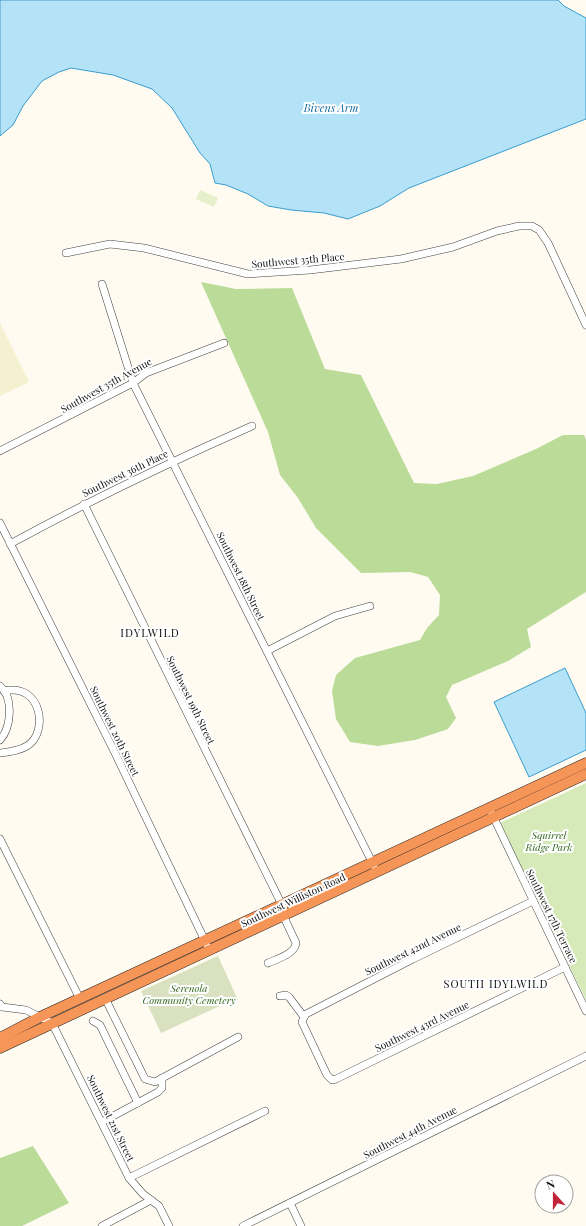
<svg xmlns="http://www.w3.org/2000/svg" width="586" height="1226" font-family="'Playfair Display',serif">
  <style>
    .farmland { fill: #f5f0d0 }
    .green { fill: #d6eab9 }
    .forest { fill: #bbdb98 }
    .cemetery { fill: #d9e1c0 }
    .pitch { fill: #e6f1cb }
    .water { fill: #b4e2f7; stroke: #3a9dcf }
    .lines { fill: none; stroke-linecap: round; stroke-linejoin: round }
    .minor-casing { stroke: #414141; stroke-width: 8 }
    .highway-casing { stroke: #1f1f1f; stroke-width: 11 }
    .minor { stroke: #fff; stroke-width: 7 }
    .highway { stroke: #f59558; stroke-width: 10 }
    .labels { text-anchor: middle; dominant-baseline: central; stroke-width: 4; stroke-linejoin: round; paint-order: stroke }
    .street-label { font-size: 10px; fill: #0e0e0e; stroke: #fff }
    .park-label { font-size: 10px; font-style: italic; fill: #32671e; stroke: #fff }
    .water-label { font-size: 11px; font-style: italic; fill: #166ea2; stroke: #fff }
    .neighbourhood-label { font-size: 11px; letter-spacing: 1px; fill: #0e0e0e; stroke: #fff }
  </style>
  <rect width="100%" height="100%" fill="#fffbf0"/>
  <path class="farmland" d="M 0,323 L 29,382 L 0,396 Z"/>
  <path class="green" d="M 586,783 L 586,1000 L 500,823 Z"/>
  <g class="forest">
    <path d="M 201,282 L 236,289 L 292,288 L 325,369 L 361,375 L 414,483 L 437,484 L 473,476 L 536,449 L 563,435 L 584,435 L 586,440 L 586,592 L 527,629 L 531,647 L 508,661 L 452,685 L 446,697 L 456,718 L 448,729 L 415,740 L 378,746 L 350,742 L 336,719 L 332,691 L 336,675 L 355,658 L 420,640 L 427,628 L 439,615 L 440,595 L 428,577 L 410,572 L 361,573 L 316,528 L 298,498 L 280,475 L 268,432 Z"/>
    <path d="M 33,1146 L 69,1203 L 22,1226 L 0,1226 L 0,1158 Z"/>
  </g>
  <path class="cemetery" d="M 218,956 L 237,998 L 161,1033 L 141,991 Z"/>
  <path class="pitch" d="M 200,190 L 218,198 L 214,207 L 196,199 Z"/>
  <g class="water">
    <path d="M 0,0 L 558,0 L 564,6 L 586,18 L 586,119 L 409,188 L 380,206 L 348,219 L 324,213 L 291,210 L 268,206 L 248,194 L 226,185 L 215,183 L 210,164 L 200,153 L 172,108 L 152,89 L 113,75 L 71,68 L 59,72 L 42,81 L 23,106 L 13,125 L 0,136 Z"/>
    <path d="M 565,668 L 586,713 L 586,750 L 529,777 L 494,702 Z"/>
  </g>
  <g class="lines">
    <g class="minor-casing">
      <g id="minor">
        <path d="M 66,253 L 110,244 L 144,248 L 248,274 L 310,270 L 401,259 L 453,247 L 497,231 L 519,226 L 532,226 L 539,230 L 548,243 L 586,325"/>
        <path d="M 102,284 L 133,383 L 374,866"/>
        <path d="M 0,451 L 133,383 L 146,373 L 224,343"/>
        <path d="M 84,504 L 282,905"/>
        <path d="M 0,523 L 115,753 L 207,945"/>
        <path d="M 10,544 C 89,501 170,462 252,426"/>
        <path d="M 267,651 L 335,616 L 370,606"/>
        <path d="M 0,686 C 14,698 11,728 0,740"/>
        <path d="M 0,753 C 9,752 19,751 27,746 C 49,733 42,682 4,691"/>
        <path d="M 492,814 L 586,1011"/>
        <path d="M 0,839 L 80,999"/>
        <path d="M 268,963 C 277,959 295,954 296,943 L 283,915"/>
        <path d="M 280,996 L 286,995 L 289,997 L 304,1017"/>
        <path d="M 105,998 L 145,1079 L 155,1082 L 238,1037"/>
        <path d="M 0,1004 L 2,1007 L 26,1010 L 52,1023 L 129,1178 L 143,1194 L 159,1206 L 169,1226"/>
        <path d="M 304,1017 L 302,1022 L 327,1075 L 332,1080 L 336,1079 L 565,967"/>
        <path d="M 304,1017 L 306,1014 L 413,959 L 533,901"/>
        <path d="M 93,1021 L 100,1025 L 138,1103"/>
        <path d="M 102,1122 L 158,1092 L 162,1088 L 162,1078"/>
        <path d="M 129,1178 L 265,1111"/>
        <path d="M 290,1203 L 301,1226"/>
        <path d="M 102,1226 L 151,1200"/>
        <path d="M 243,1226 L 586,1056"/>
      </g>
    </g>
    <g class="highway-casing">
      <g id="highway">
        <path d="M 0,1038 L 40,1017 L 586,763"/>
        <path d="M 0,1048 L 586,774"/>
      </g>
    </g>
    <use href="#minor" class="minor"/>
    <use href="#highway" class="highway"/>
  </g>
  <g class="labels">
    <g class="street-label">
      <text transform="translate(298 260) rotate(-5)">Southwest 35th Place</text>
      <text transform="translate(106 385) rotate(-29)">Southwest 35th Avenue</text>
      <text transform="translate(125 473) rotate(-26)">Southwest 36th Place</text>
      <text transform="translate(241 576) rotate(64)">Southwest 18th Street</text>
      <text transform="translate(191 700) rotate(64)">Southwest 19th Street</text>
      <text transform="translate(115 731) rotate(64)">Southwest 20th Street</text>
      <text transform="translate(293 900) rotate(-25)">Southwest Williston Road</text>
      <text transform="translate(552 916) rotate(64)">Southwest 17th Terrace</text>
      <text transform="translate(413 949) rotate(-26)">Southwest 42nd Avenue</text>
      <text transform="translate(422 1026) rotate(-26)">Southwest 43rd Avenue</text>
      <text transform="translate(111 1118) rotate(64)">Southwest 21st Street</text>
      <text transform="translate(410 1132) rotate(-27)">Southwest 44th Avenue</text>
    </g>
    <g class="park-label">
      <text x="549" y="835">Squirrel<tspan x="549" dy="12">Ridge Park</tspan></text>
      <text x="189" y="988">Serenola<tspan x="189" dy="12">Community Cemetery</tspan></text>
    </g>
    <g class="water-label">
      <text x="331" y="107">Bivens Arm</text>
    </g>
    <g class="neighbourhood-label">
      <text x="150" y="632">IDYLWILD</text>
      <text x="496" y="983">SOUTH IDYLWILD</text>
    </g>
  </g>
  <g transform="translate(554 1194) rotate(339)"><circle r="19" fill="#ffffff" stroke="#9f9f9f"/>
  <path d="M0-3L7 15L0 10L-7 15Z" fill="#c02537"/>
  <text y="-6" font-size="11" font-weight="bold" text-anchor="middle" fill="#0e0e0e">N</text>
  </g>
</svg>
